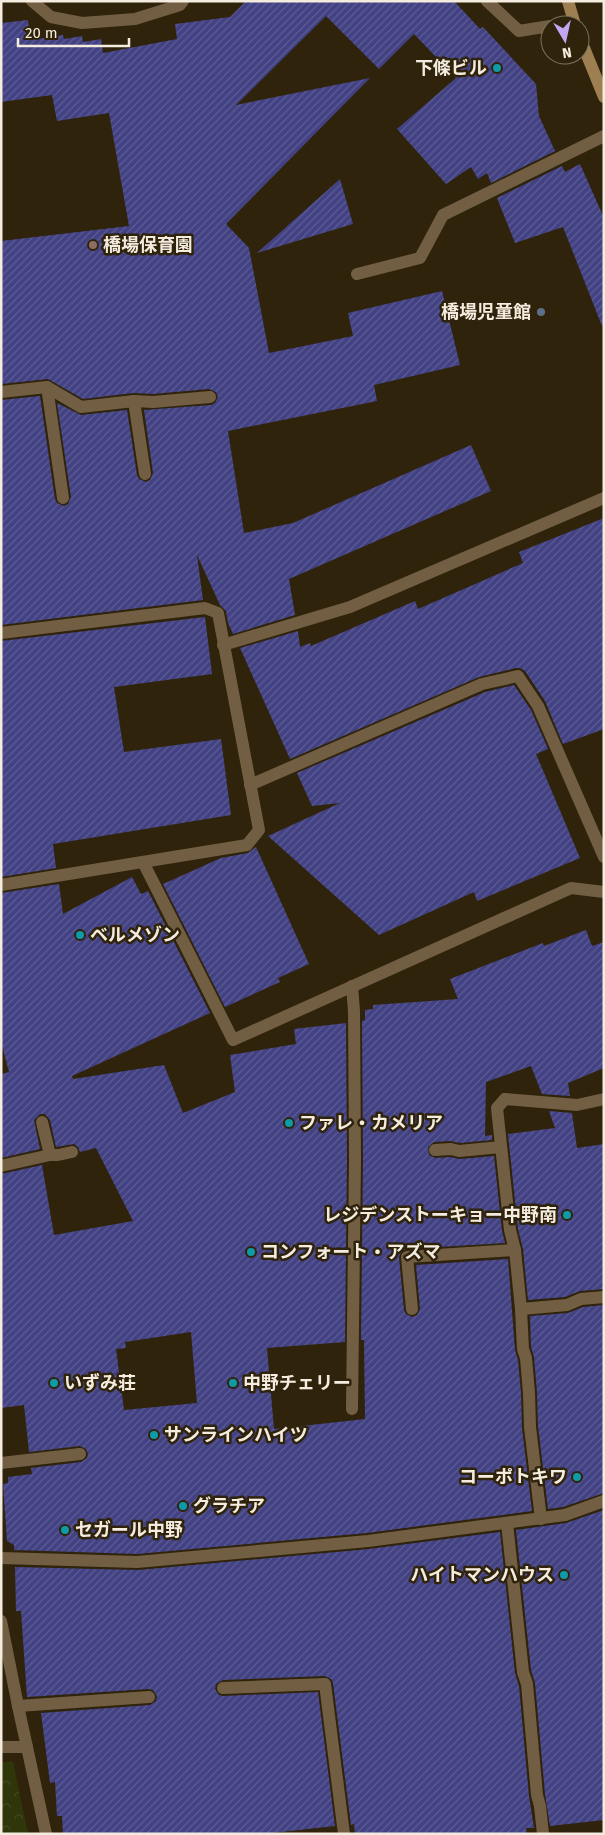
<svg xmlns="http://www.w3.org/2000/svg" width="605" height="1835" font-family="'Fira Sans','Noto Sans JP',sans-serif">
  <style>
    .park { fill: url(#park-crowns) }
    .building { fill: url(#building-hatch); fill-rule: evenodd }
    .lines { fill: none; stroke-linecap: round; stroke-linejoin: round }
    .lane { stroke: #725f43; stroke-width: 12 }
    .street { stroke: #725f43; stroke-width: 12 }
    .secondary { stroke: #9d7f51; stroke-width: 12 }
    .culture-dot { fill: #0f9aa8; stroke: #2f230b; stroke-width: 2 }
    .education-dot { fill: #8d6e63; stroke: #2f230b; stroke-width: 2 }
    .service-dot { fill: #5c6f8a; stroke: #2f230b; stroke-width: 2 }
    .labels { text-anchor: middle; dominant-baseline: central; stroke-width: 5; stroke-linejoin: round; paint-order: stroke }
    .poi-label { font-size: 18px; font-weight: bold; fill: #f4ecde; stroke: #2f230b; text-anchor: start }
  </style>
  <defs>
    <pattern id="park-crowns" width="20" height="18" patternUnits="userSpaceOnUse" patternTransform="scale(1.25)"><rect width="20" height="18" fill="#2f3609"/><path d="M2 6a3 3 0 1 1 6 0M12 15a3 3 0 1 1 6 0" fill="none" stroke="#444a21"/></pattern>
    <pattern id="building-hatch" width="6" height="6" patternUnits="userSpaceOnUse" patternTransform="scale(1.25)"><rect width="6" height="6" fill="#424183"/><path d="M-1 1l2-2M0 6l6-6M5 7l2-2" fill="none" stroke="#5e5d94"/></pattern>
  </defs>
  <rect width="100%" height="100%" fill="#2f230b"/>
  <path class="park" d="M 1,1762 L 13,1762 L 28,1834 L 1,1834 Z"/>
  <g class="building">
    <path d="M 246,1 L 454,1 L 480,29 L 483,27 L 536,84 L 539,116 L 555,151 L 491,183 L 487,173 L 478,179 L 471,167 L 446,184 L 397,129 L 456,78 L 414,34 L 379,69 L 326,16 L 236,105 L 370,78 L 226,224 L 249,248 L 269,353 L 353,336 L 348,313 L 442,291 L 460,365 L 374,385 L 377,401 L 228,431 L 244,533 L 293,523 L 471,445 L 491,491 L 289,579 L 295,615 L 233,634 L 228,623 L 226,611 L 220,605 L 197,555 L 203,600 L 1,625 L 1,400 L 40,396 L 55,499 L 57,503 L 64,506 L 68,504 L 71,497 L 57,403 L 81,415 L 127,410 L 137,475 L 139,479 L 146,482 L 150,480 L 153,473 L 144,410 L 211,405 L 215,403 L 218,397 L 216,392 L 209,389 L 153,394 L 133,393 L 83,399 L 48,379 L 1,384 L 1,241 L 129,226 L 109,113 L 57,121 L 52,95 L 1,102 L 1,23 L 28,20 L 30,40 L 63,35 L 64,39 L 82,36 L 83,42 L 101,39 L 103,53 L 177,39 L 175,24 L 230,17 Z"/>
    <path d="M 580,164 L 604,218 L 604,325 L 602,326 L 563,227 L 515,243 L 497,198 L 562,166 L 565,172 Z"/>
    <path d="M 340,179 L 353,224 L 257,253 Z"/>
    <path d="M 604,518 L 604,729 L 563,744 L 545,701 L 525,671 L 520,668 L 516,668 L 479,677 L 290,759 L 240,648 L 298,631 L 300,647 L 310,643 L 311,646 L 415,601 L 418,609 L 523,563 L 519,552 Z"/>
    <path d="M 205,617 L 212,674 L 114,687 L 124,752 L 221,739 L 231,815 L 53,844 L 56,868 L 1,877 L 1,641 Z"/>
    <path d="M 514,685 L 531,710 L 548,749 L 536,754 L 580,858 L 477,901 L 474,892 L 379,935 L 268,836 L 340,803 L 312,806 L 297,773 L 485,692 Z"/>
    <path d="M 256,847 L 309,964 L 278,978 L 280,982 L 225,1007 L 163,884 L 221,858 L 248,853 Z"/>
    <path d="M 132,877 L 141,894 L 148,891 L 210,1013 L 72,1076 L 73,1079 L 164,1065 L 183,1113 L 235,1092 L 230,1055 L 296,1044 L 294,1029 L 346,1023 L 347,1159 L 345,1342 L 267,1348 L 274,1429 L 365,1419 L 364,1340 L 361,1340 L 363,1159 L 362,1021 L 365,1020 L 365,1010 L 373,1009 L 373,1005 L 458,999 L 450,979 L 543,943 L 544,946 L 586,930 L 592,946 L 604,942 L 604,1068 L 568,1083 L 570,1096 L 542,1094 L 531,1066 L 486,1082 L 485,1136 L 492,1135 L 492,1140 L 460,1143 L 450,1141 L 434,1142 L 428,1147 L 429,1155 L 435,1158 L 450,1157 L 460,1159 L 494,1156 L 502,1231 L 505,1243 L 406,1249 L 402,1251 L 399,1257 L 404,1310 L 406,1314 L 412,1317 L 417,1315 L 420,1309 L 416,1265 L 508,1259 L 515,1350 L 518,1360 L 521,1393 L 522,1428 L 532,1511 L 367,1533 L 137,1554 L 14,1550 L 14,1545 L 7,1541 L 3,1484 L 8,1483 L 8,1477 L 32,1474 L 31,1468 L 81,1462 L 87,1458 L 88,1454 L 86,1449 L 80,1446 L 29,1452 L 24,1405 L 1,1408 L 1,1174 L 42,1165 L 54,1235 L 133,1221 L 96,1148 L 80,1152 L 78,1147 L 74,1144 L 56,1147 L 50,1120 L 45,1114 L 40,1114 L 34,1120 L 40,1149 L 1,1158 L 1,1074 L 9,1072 L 1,1042 L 1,893 L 59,884 L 63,914 ZM 191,1332 L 197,1403 L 124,1410 L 116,1349 L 126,1348 L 125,1342 Z"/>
    <path d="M 549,1111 L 572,1113 L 577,1148 L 604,1144 L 604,1289 L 580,1291 L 565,1297 L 528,1300 L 523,1249 L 518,1229 L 508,1134 L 555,1128 Z"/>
    <path d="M 604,1305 L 604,1493 L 563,1507 L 548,1509 L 538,1426 L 537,1392 L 534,1357 L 531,1347 L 530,1316 L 568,1313 L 583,1307 Z"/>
    <path d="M 604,1510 L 604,1820 L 550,1826 L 545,1794 L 535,1683 L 531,1670 L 516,1530 L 566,1523 Z"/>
    <path d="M 500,1532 L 515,1673 L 519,1686 L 529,1796 L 534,1828 L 526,1828 L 527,1834 L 355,1834 L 354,1824 L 351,1825 L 333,1683 L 331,1679 L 325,1676 L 223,1680 L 216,1684 L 215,1689 L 219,1695 L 223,1696 L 318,1692 L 335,1826 L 263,1834 L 63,1834 L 62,1816 L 57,1816 L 55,1782 L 50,1783 L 41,1713 L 150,1705 L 156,1701 L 157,1696 L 153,1690 L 148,1689 L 27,1697 L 21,1611 L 16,1611 L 15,1567 L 138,1570 L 369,1549 Z"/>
  </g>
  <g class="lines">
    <g class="lane">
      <path d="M 32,1 L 51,17 L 82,23 L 135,19 L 180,5 L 183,1"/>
      <path d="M 357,274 L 420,258 L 443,215 L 604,136"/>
      <path d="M 47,387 L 81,407 L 134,401 L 153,402 L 210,397"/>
      <path d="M 1,392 L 47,387 L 63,498"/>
      <path d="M 134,401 L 145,474"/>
      <path d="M 1,633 L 205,608 L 218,613 L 259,830 L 247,845 L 1,885"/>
      <path d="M 223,645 L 350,607 L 604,498"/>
      <path d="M 250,785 L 482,684 L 518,676 L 538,706 L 604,857"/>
      <path d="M 505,1099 L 497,1108 L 510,1230 L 515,1250 L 521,1309 L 523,1349 L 526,1358 L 529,1393 L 530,1427 L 541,1519"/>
      <path d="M 42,1122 L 50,1155"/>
      <path d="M 435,1150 L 451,1149 L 459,1151 L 501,1147"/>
      <path d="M 1,1166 L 50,1155 L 58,1155 L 72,1152"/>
      <path d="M 412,1309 L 407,1257 L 515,1250"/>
      <path d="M 521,1309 L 567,1305 L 581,1299 L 604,1297"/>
      <path d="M 352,1409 L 355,1159 L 354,1011 L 352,986"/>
      <path d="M 1,1463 L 80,1454"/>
      <path d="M 507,1523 L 523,1672 L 527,1684 L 537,1795 L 540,1806 L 543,1834"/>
      <path d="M 223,1688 L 325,1684 L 344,1834"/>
      <path d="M 18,1706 L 149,1697"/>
    </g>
    <g class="street">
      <path d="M 487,1 L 519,31 L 550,26"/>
      <path d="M 559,25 L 574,23"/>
      <path d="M 143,862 L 233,1040 L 571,888 L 604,892"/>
      <path d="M 505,1099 L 577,1105 L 604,1099"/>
      <path d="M 1,1558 L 137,1562 L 368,1541 L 565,1515 L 604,1501"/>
      <path d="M 1,1621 L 18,1706 L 46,1834"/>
      <path d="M 1,1747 L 27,1747"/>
    </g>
    <g class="secondary">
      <path d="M 568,1 L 575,25"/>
      <path d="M 580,38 L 604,97"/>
    </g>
  </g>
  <g class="culture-dot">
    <circle cx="497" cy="68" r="5"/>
    <circle cx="80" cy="935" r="5"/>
    <circle cx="289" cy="1123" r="5"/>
    <circle cx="567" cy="1215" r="5"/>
    <circle cx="251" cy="1252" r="5"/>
    <circle cx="54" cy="1383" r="5"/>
    <circle cx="233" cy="1383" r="5"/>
    <circle cx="154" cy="1435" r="5"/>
    <circle cx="577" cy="1477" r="5"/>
    <circle cx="183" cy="1506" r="5"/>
    <circle cx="65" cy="1530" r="5"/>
    <circle cx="564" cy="1575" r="5"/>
  </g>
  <circle class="education-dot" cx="93" cy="245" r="5"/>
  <circle class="service-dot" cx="541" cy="312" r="5"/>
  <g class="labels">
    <g class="poi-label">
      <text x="487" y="68" text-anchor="end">下條ビル</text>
      <text x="103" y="245">橋場保育園</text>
      <text x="531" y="312" text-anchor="end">橋場児童館</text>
      <text x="90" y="935">ベルメゾン</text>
      <text x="299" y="1123">ファレ・カメリア</text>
      <text x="557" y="1215" text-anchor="end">レジデンストーキョー中野南</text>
      <text x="261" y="1252">コンフォート・アズマ</text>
      <text x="64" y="1383">いずみ荘</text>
      <text x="243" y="1383">中野チェリー</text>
      <text x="164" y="1435">サンラインハイツ</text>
      <text x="567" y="1477" text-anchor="end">コーポトキワ</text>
      <text x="193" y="1506">グラチア</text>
      <text x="75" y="1530">セガール中野</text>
      <text x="554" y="1575" text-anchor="end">ハイトマンハウス</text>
    </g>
  </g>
  <rect width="605" height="1835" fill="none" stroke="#f4ecde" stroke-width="5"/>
  <g transform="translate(565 40) rotate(171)"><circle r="24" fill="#2f230b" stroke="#7e735f"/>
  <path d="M0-4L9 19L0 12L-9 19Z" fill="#c4a7f1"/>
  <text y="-8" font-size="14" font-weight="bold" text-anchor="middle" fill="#f4ecde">N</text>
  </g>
  <path d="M18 38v8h111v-8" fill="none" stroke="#f4ecde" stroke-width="2.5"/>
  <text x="25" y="38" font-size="15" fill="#f4ecde" stroke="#2f230b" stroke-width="4" paint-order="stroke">20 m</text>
</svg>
